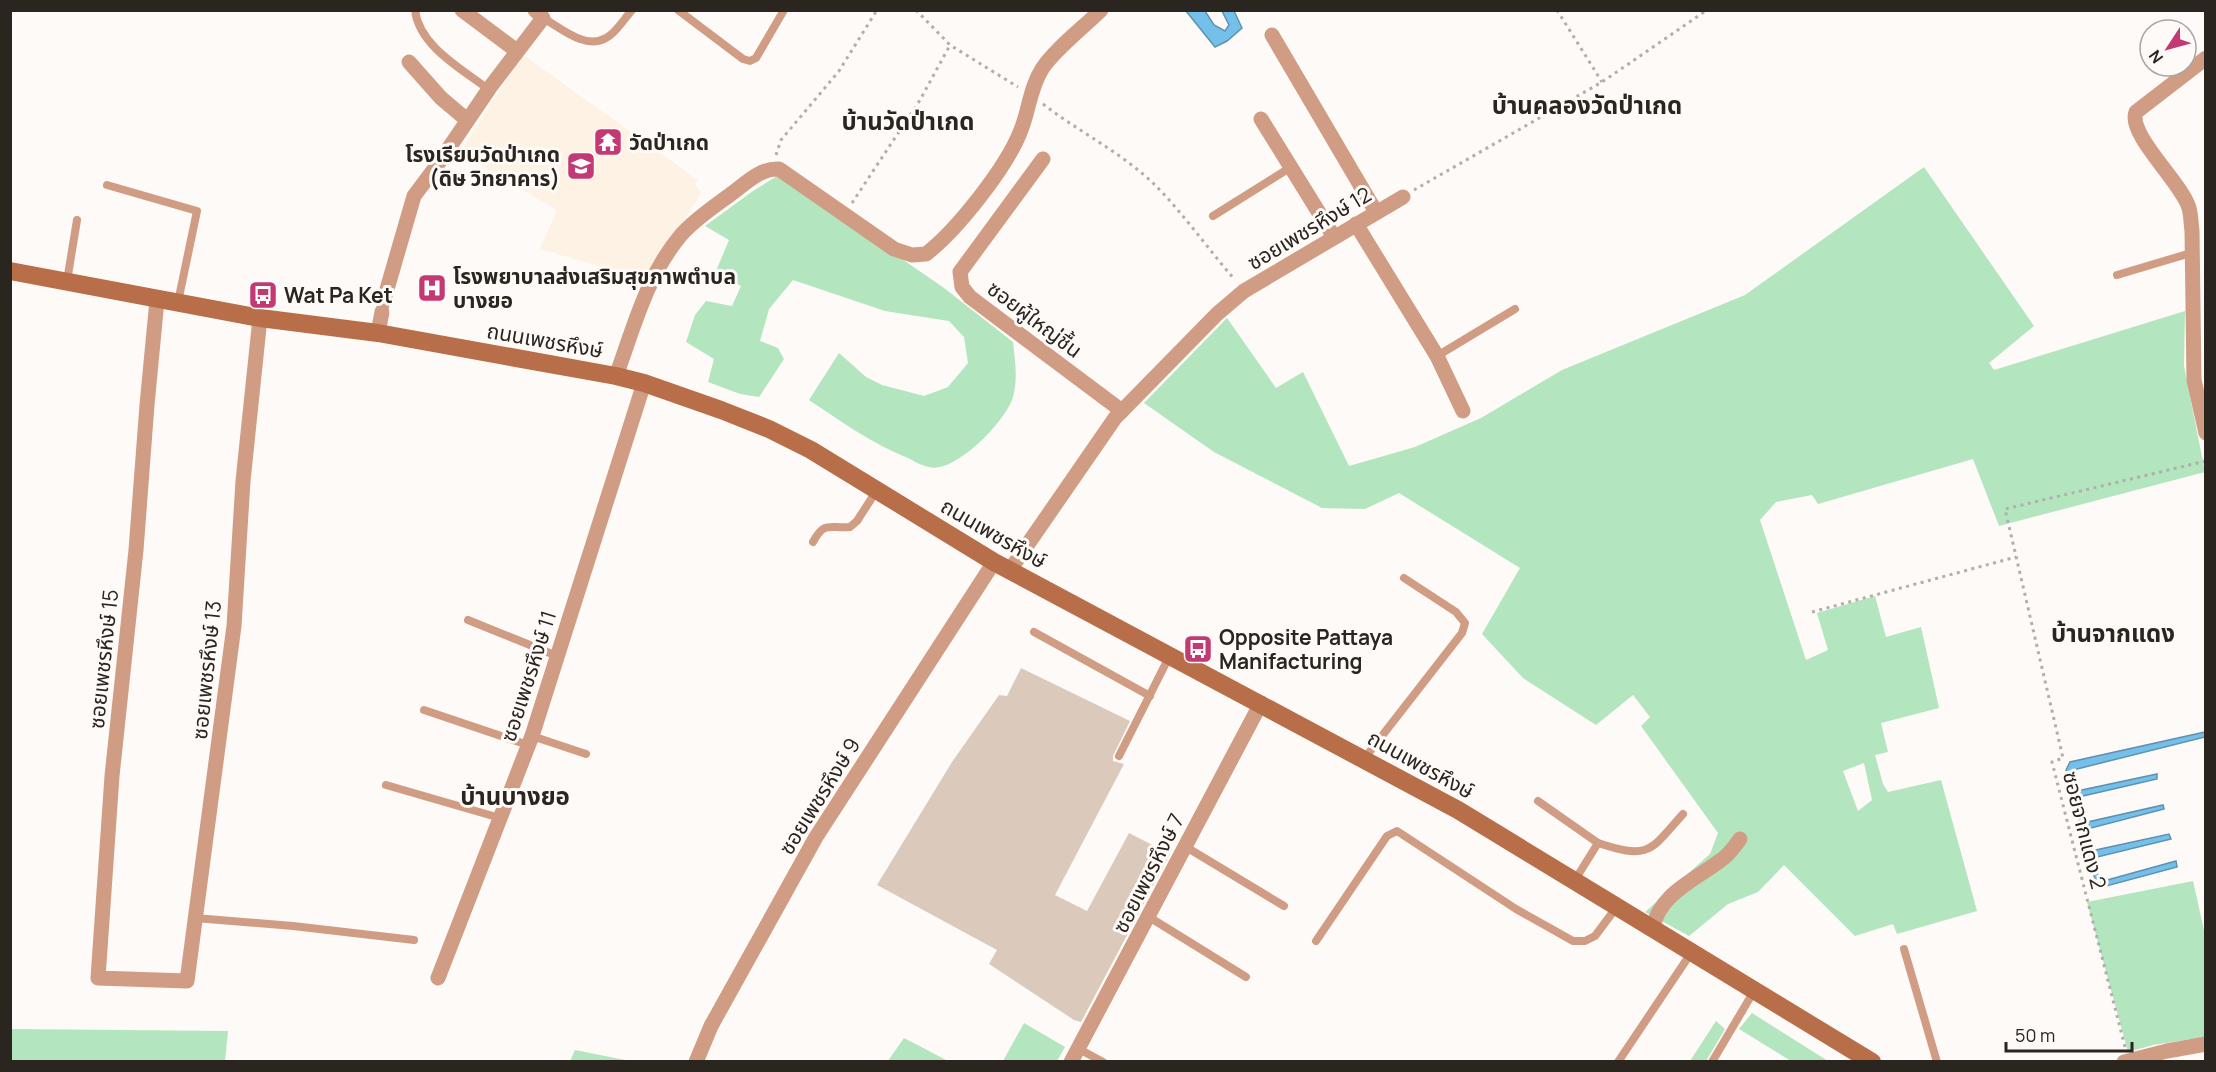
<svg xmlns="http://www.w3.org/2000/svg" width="2216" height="1072" font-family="Manrope,'Noto Sans Thai',sans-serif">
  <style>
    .built { fill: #fef2e4 }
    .green { fill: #b3e5bf; fill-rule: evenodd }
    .water { fill: #75c0eb; stroke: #5f92ae; stroke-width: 1.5 }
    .building { fill: #dbcabc }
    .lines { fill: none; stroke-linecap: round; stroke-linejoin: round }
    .path { stroke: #b2aeaa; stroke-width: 3; stroke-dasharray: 3 4.5; stroke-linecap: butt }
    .lane { stroke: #d09d84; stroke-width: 8 }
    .street { stroke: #d09d84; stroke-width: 15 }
    .secondary { stroke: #b76e49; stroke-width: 18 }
    .labels { text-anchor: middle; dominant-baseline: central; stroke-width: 6; stroke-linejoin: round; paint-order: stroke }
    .poi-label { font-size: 21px; font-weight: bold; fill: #2b251f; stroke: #fdfaf7; text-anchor: start }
    .street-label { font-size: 21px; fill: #2b251f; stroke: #fdfaf7 }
    .quarter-label { font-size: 24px; font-weight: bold; fill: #2b251f; stroke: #fdfaf7 }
  </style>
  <rect width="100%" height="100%" fill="#fdfaf7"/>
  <path class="built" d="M 522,54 L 698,180 L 695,184 L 701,193 L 647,280 L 540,249 L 557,210 L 460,153 Z"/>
  <g class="green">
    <path d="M 1924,167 L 2034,326 L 1989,363 L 1994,370 L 2185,311 L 2184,366 L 2205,472 L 1999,526 L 1973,459 L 1818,504 L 1812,495 L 1776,502 L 1760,520 L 1806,660 L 1828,650 L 1817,613 L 1875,596 L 1886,637 L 1921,627 L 1939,708 L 1881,723 L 1888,752 L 1875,755 L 1883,784 L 1888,792 L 1941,780 L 1977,911 L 1897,934 L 1893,924 L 1855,936 L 1784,865 L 1758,892 L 1728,904 L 1689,936 L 1645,912 L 1710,854 L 1718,833 L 1641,726 L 1650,717 L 1633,695 L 1596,725 L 1523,678 L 1482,634 L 1520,568 L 1399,493 L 1365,509 L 1322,508 L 1214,452 L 1144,403 L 1227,318 L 1276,388 L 1303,372 L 1349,466 L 1415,447 L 1481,418 L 1562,370 L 1745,295 ZM 1864,763 L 1872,800 L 1858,811 L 1843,771 Z"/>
    <path d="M 777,176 L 788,180 L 944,288 L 1013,342 C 1015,361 1018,378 1013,397 C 1006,421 955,474 929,467 C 922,466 914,461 908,458 C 872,444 841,421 809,400 L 839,353 L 866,377 L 882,385 L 924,396 L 948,387 L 968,363 L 964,337 L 949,321 L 885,311 L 793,280 L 769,309 L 760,341 L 778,348 L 784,359 L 759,397 L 740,394 L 708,382 L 714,359 L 686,342 L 695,315 L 706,301 L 732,306 L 741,286 L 716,271 L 729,240 L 705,226 L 753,191 Z"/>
    <path d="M 2193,881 L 2205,935 L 2205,1037 L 2153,1045 L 2128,1052 L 2087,902 Z"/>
    <path d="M 1752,1013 L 1828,1061 L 1791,1061 L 1739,1029 Z"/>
    <path d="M 1716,1021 L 1725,1029 L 1706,1061 L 1690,1061 Z"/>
    <path d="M 1024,1023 L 1065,1047 L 1057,1061 L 1003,1061 Z"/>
    <path d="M 11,1029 L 228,1031 L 225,1061 L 11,1062 Z"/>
    <path d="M 904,1038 L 948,1061 L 888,1061 Z"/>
    <path d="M 575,1050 L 630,1061 L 570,1061 Z"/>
  </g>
  <g class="water">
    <path d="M 1186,11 L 1205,11 L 1214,25 L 1225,31 L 1229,25 L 1222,11 L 1234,11 L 1242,28 L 1227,41 L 1215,47 Z"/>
    <path d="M 2205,732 L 2205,737 L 2073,770 L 2077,791 L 2157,774 L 2157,779 L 2083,796 L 2079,801 L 2083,823 L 2163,805 L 2164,809 L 2087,829 L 2091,851 L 2169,834 L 2171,839 L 2093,858 L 2100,882 L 2176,861 L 2177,867 L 2099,888 L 2096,883 L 2066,770 L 2070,762 Z"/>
  </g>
  <path class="building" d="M 1021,668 L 1130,721 L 1113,756 L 1113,761 L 1124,764 L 1055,895 L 1087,911 L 1129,833 L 1170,854 L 1081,1022 L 1074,1020 L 989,964 L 997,950 L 877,885 L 952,762 L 999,695 L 1007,696 Z"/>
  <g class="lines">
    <g class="path">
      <path d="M 916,10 L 950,45 L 1018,87"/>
      <path d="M 1557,10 L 1602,82"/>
      <path d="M 1043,104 C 1079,132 1121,152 1155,185 C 1182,212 1209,250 1235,280"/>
      <path d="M 776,155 L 781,140 L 839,71 L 877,10"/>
      <path d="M 1414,190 L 1602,82 L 1707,10"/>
      <path d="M 852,203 L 920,100 L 950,45"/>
      <path d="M 1812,612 L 2016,557"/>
      <path d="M 2125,1047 L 2052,762 L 2063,758 L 2005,509 L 2206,461"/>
    </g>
    <g class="lane">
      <path d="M 415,10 C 419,46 462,69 488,89"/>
      <path d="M 678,10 L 743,59 L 750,61 L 756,58 L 784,10"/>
      <path d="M 543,18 C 561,28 585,50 606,38 C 616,33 624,19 632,10"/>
      <path d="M 107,185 L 197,211 L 178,302"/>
      <path d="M 1213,216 L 1291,167"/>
      <path d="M 2117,275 L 2191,253"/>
      <path d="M 67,281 L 77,220"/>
      <path d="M 1437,356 L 1515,309"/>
      <path d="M 813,542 C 825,520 830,529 850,527 L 857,521 L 877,490"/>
      <path d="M 468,620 L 557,656"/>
      <path d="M 1034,632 L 1150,696"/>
      <path d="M 424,710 L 528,745"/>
      <path d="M 532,736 L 586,754"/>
      <path d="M 1119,756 L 1169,657"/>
      <path d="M 1364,759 L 1462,633 L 1465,623 L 1456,612 L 1404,578"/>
      <path d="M 386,785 L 500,818"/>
      <path d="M 1538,801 L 1598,843 L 1575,880"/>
      <path d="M 1598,843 C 1650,860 1650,851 1683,814"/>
      <path d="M 1186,847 L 1284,906"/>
      <path d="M 1149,917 L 1246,977"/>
      <path d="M 195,918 L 293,926 L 414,940"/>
      <path d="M 1316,941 L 1387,836 L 1397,831 L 1516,909 L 1573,941 L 1585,941 L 1595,936 L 1616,908"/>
      <path d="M 1904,949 L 1937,1062"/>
      <path d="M 1079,1049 L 1103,1062"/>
      <path d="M 1618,1062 L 1691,953"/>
      <path d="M 1712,1062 L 1754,991"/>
    </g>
    <g class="street">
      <path d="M 462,10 L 517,51"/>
      <path d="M 1272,35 L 1376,212"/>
      <path d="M 2206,58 L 2136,112 C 2127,134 2182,183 2189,208 C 2191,215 2191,224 2192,231 L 2194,380 L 2206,433"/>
      <path d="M 409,62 L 441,98 L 467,120"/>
      <path d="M 1261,119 L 1334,237"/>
      <path d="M 1043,159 L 960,272 L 962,287 L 970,297 L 1122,411"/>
      <path d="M 1356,224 L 1437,356 L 1463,411"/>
      <path d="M 157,300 L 147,405 L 136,550 L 112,776 L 98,978 L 187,981 L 234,626 L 243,481 L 260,318"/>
      <path d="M 383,303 L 414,196 L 438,164 L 491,86 L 543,18 L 535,10"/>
      <path d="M 378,333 L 382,312"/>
      <path d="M 616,376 C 634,327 647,275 681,235 C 695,219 715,206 731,194 C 746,183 760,168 779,169 L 894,249 L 912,255 L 926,254 C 957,230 1007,167 1021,130 C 1029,110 1030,88 1042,69 C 1054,50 1084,27 1101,10"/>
      <path d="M 1010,570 L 1115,418 L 1217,314 L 1244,291 L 1403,197"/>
      <path d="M 1653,928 C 1659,894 1695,880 1721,860 C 1729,855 1734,847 1740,839"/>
      <path d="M 438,978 L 532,736 L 644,383"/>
      <path d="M 696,1062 L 711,1026 L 816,837 L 994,562"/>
      <path d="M 1071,1062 L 1261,703"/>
      <path d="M 2124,1062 L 2167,1051 L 2206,1044"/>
    </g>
    <path class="secondary" d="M 10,271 L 260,318 L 378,333 L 616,376 L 644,383 L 721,410 L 769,429 L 811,450 L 994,562 L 1458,810 L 1872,1062"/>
  </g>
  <defs>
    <g id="temple-square" transform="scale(1.5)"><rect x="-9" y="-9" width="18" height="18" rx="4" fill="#c33974" stroke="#fdfaf7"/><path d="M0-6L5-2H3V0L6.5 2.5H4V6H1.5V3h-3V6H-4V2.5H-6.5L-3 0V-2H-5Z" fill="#fff"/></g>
    <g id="school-square" transform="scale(1.5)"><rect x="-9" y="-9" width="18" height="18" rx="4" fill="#c33974" stroke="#fdfaf7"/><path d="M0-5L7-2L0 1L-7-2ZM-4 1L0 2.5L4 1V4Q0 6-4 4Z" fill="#fff"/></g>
    <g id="hospital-square" transform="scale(1.5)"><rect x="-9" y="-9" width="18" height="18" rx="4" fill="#c33974" stroke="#fdfaf7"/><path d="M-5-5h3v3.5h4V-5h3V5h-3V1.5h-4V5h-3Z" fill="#fff"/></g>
    <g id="bus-square" transform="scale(1.5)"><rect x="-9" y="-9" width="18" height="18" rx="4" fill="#c33974" stroke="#fdfaf7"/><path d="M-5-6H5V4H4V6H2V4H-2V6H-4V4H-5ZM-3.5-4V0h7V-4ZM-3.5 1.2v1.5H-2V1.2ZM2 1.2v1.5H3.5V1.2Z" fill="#fff"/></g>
  </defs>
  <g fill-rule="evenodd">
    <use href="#temple-square" x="608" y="142"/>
    <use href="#school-square" x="581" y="166"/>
    <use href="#hospital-square" x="432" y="288"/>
    <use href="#bus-square" x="263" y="295"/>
    <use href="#bus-square" x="1198" y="649"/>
  </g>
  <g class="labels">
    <g class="poi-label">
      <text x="629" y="142">วัดป่าเกด</text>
      <text x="560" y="154" text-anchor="end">โรงเรียนวัดป่าเกด<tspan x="560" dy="24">(ดิษ วิทยาคาร)</tspan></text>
      <text x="453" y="276">โรงพยาบาลส่งเสริมสุขภาพตำบล<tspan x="453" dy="24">บางยอ</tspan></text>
      <text x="284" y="295">Wat Pa Ket</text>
      <text x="1219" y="637">Opposite Pattaya<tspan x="1219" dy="24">Manifacturing</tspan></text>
    </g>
    <g class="street-label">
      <text transform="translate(1309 228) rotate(-31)">ซอยเพชรหึงษ์ 12</text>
      <text transform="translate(1035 319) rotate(37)">ซอยผู้ใหญ่ชื้น</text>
      <text transform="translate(545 340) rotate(10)">ถนนเพชรหึงษ์</text>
      <text transform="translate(994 533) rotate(30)">ถนนเพชรหึงษ์</text>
      <text transform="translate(103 659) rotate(-84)">ซอยเพชรหึงษ์ 15</text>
      <text transform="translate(206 670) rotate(-84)">ซอยเพชรหึงษ์ 13</text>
      <text transform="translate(528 676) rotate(-72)">ซอยเพชรหึงษ์ 11</text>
      <text transform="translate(1421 764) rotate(29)">ถนนเพชรหึงษ์</text>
      <text transform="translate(819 796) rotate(-58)">ซอยเพชรหึงษ์ 9</text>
      <text transform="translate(2085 830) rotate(76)">ซอยจากแดง 2</text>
      <text transform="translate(1148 873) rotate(-63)">ซอยเพชรหึงษ์ 7</text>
    </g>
    <g class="quarter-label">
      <text x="1587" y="104">บ้านคลองวัดป่าเกด</text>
      <text x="908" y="120">บ้านวัดป่าเกด</text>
      <text x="2113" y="632">บ้านจากแดง</text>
      <text x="515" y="795">บ้านบางยอ</text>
    </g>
  </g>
  <rect width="2216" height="1072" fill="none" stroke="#2b251f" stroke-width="24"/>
  <g transform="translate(2168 48) rotate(234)"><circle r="28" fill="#fdfaf7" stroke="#a9a5a1" stroke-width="1.5"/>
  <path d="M0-4.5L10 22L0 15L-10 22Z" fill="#c33974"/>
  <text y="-9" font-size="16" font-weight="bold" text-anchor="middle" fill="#2b251f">N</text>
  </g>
  <path d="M2006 1042v9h126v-9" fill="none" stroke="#2b251f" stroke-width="3"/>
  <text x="2015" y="1042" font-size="18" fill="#2b251f" stroke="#fdfaf7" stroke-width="4.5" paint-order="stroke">50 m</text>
</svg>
